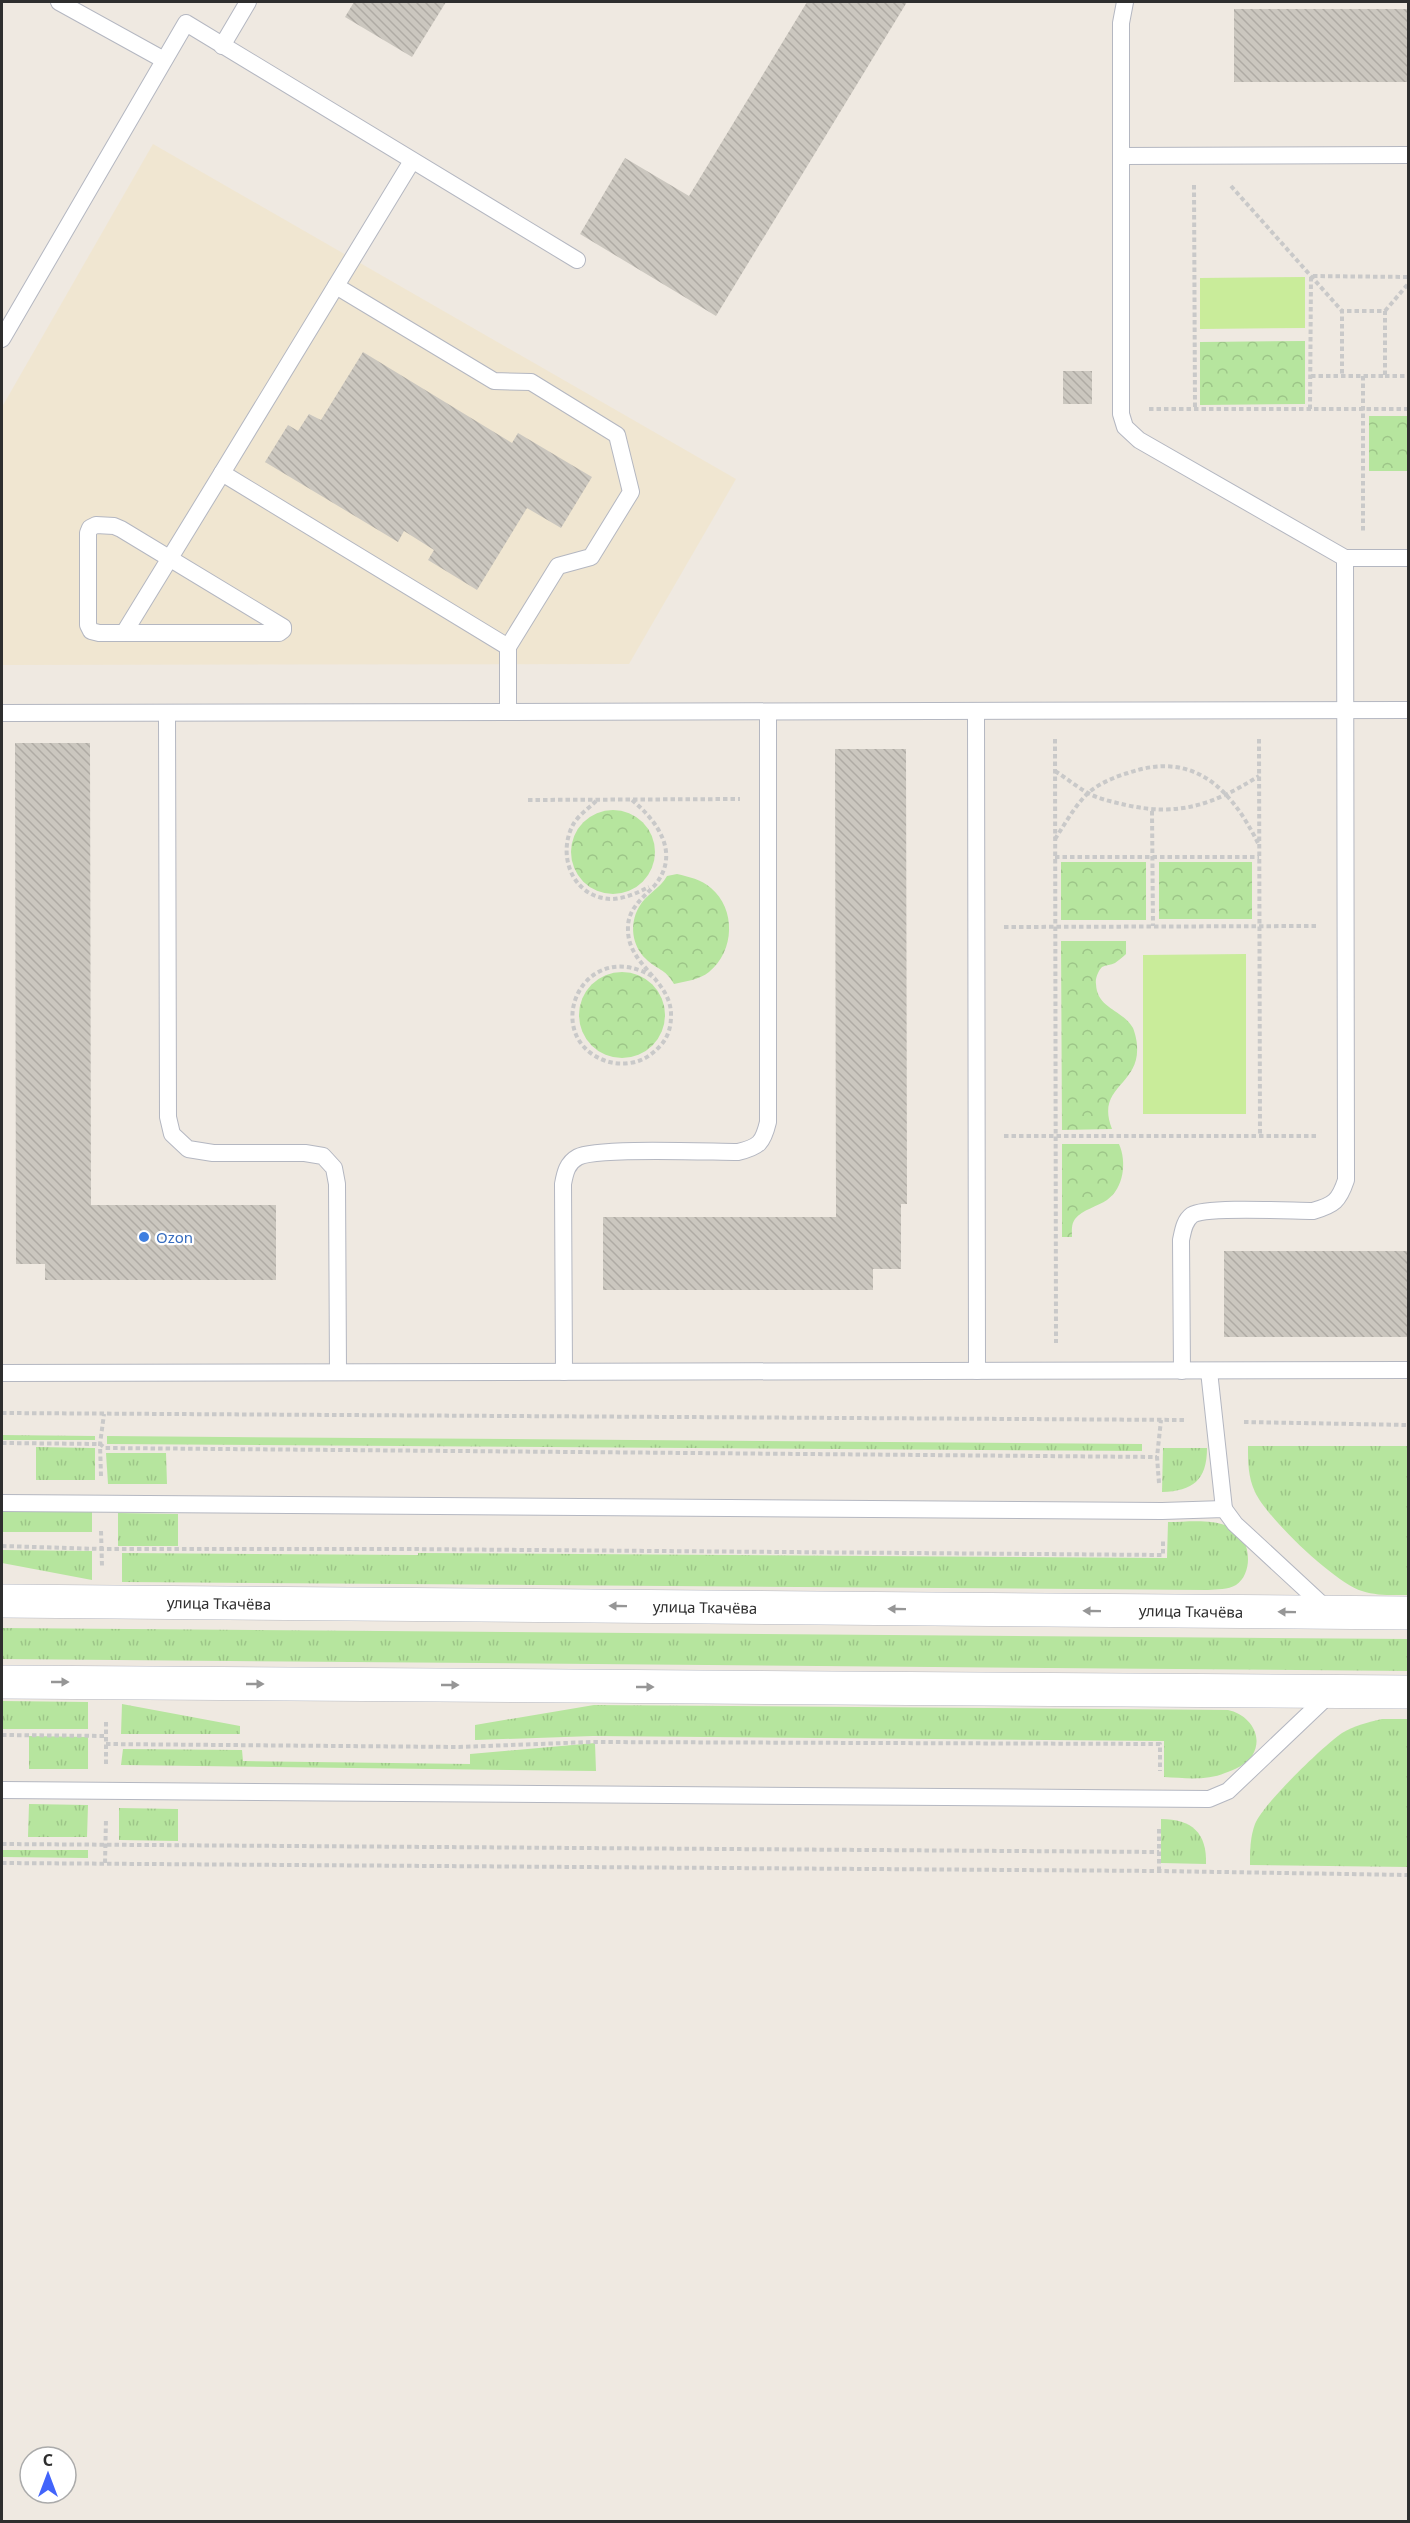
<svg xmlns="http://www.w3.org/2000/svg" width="1410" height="2523" font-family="'Noto Sans',sans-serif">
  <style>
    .education { fill: #f0e6d1 }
    .grass { fill: url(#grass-tufts) }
    .forest { fill: url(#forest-crowns) }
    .pitch { fill: #c9ec9a }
    .building { fill: url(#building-back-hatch) }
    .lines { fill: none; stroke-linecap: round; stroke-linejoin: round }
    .service-casing { stroke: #b4b7c1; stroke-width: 18 }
    .minor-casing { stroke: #b4b7c1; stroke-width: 34 }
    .path { stroke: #c9c9c9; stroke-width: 4; stroke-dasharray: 4.5 3; stroke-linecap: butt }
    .service { stroke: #fff; stroke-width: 16 }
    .minor { stroke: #fff; stroke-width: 33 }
    .oneway { fill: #969696 }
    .shop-dot { fill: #3f7fe0; stroke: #fff; stroke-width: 2 }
    .labels { text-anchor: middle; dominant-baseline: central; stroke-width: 4.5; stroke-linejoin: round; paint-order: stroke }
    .shop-label { font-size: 15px; fill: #366cbe; stroke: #fff; text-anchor: start }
    .street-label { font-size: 15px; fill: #2e2e2e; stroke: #fff }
  </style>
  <defs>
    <pattern id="grass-tufts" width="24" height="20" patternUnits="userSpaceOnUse" patternTransform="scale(1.5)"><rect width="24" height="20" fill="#b6e59e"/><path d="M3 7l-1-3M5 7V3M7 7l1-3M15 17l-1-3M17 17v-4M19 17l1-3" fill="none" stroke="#9dc588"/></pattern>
    <pattern id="forest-crowns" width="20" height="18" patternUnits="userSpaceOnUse" patternTransform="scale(1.5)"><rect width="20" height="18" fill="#b6e59e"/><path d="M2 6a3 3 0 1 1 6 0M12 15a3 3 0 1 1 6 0" fill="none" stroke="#9dc588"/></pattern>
    <pattern id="building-back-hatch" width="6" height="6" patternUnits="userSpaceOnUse" patternTransform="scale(1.5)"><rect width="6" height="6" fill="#cbc7bf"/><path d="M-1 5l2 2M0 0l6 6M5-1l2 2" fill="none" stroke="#afaba4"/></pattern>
  </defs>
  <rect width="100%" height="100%" fill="#efe9e1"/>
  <path class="education" d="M 153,144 L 736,479 L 629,664 L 2,665 L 2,407 Z"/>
  <g class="grass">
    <path d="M 2,1435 L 95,1436 L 95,1440 L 2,1440 Z"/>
    <path d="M 107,1436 L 1142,1444 L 1142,1451 L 107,1444 Z"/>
    <path d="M 1248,1446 L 1408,1446 L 1408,1595 C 1393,1595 1377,1596 1362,1591 C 1335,1583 1267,1518 1255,1492 C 1248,1477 1248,1462 1248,1446 Z"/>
    <path d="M 36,1447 L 95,1448 L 95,1480 L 36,1480 Z"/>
    <path d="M 1163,1448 L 1207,1448 C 1207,1480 1193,1491 1162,1492 Z"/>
    <path d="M 106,1453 L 166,1453 L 167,1484 L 108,1484 Z"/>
    <path d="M 2,1511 L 92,1512 L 92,1532 L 2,1532 Z"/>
    <path d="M 118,1513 L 178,1514 L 178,1546 L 118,1546 Z"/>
    <path d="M 1168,1522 C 1188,1522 1213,1518 1232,1528 C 1251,1538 1254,1573 1236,1585 C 1228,1590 1217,1589 1208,1590 L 122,1582 L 122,1553 L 418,1555 L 418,1553 L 1167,1558 Z"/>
    <path d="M 2,1550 L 92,1551 L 92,1580 L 2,1563 Z"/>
    <path d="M 2,1628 L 1408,1639 L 1408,1671 L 2,1659 Z"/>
    <path d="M 2,1701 L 88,1702 L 88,1729 L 2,1729 Z"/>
    <path d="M 122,1704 L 240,1726 L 240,1734 L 121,1734 Z"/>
    <path d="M 594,1705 L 1228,1710 C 1248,1714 1265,1735 1252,1756 C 1247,1764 1234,1770 1225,1773 C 1206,1781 1184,1778 1164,1777 L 1164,1741 L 593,1736 L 475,1740 L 475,1725 Z"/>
    <path d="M 1382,1719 L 1408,1719 L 1408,1867 L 1250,1865 C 1250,1851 1250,1837 1255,1824 C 1263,1804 1323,1746 1342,1733 C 1354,1726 1368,1722 1382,1719 Z"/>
    <path d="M 29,1736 L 88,1737 L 88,1769 L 29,1769 Z"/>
    <path d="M 595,1743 L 596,1771 L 121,1765 L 123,1749 L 242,1750 L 243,1761 L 470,1764 L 470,1754 Z"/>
    <path d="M 29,1804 L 88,1805 L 87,1837 L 28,1837 Z"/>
    <path d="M 119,1808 L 178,1809 L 178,1841 L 119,1840 Z"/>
    <path d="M 1161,1819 C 1192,1819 1207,1833 1206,1864 L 1161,1863 Z"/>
    <path d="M 2,1850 L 88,1850 L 88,1858 L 2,1857 Z"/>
  </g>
  <g class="forest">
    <path d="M 1305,341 L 1305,404 L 1200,405 L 1200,342 Z"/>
    <rect x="1369" y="416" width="39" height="55"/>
    <circle cx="613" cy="852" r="42"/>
    <rect x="1061" y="862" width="85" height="58"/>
    <rect x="1159" y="862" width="93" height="57"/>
    <path d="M 677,874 C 689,877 701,879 711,888 C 736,909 735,951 709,972 C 699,980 686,981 674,984 C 665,968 657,970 646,959 C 632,946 629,924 639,907 C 646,894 660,889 667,876 Z"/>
    <path d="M 1061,941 L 1126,941 L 1126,954 C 1123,957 1119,960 1115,963 C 1111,965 1106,965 1102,967 C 1098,971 1095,979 1096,984 C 1097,1009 1122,1009 1133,1028 C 1135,1033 1137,1041 1137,1046 C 1140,1086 1095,1086 1112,1129 L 1062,1130 Z"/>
    <circle cx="622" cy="1015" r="43"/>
    <path d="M 1062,1144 L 1119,1144 C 1127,1162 1124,1188 1107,1200 C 1098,1206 1082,1210 1075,1219 C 1071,1225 1072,1230 1072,1237 L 1062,1237 Z"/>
  </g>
  <g class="pitch">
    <path d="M 1305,277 L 1305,328 L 1200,329 L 1200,278 Z"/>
    <path d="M 1246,954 L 1246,1114 L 1143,1114 L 1143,955 Z"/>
  </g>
  <g class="building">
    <path d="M 354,2 L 446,2 L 412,57 L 345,17 Z"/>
    <path d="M 807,2 L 907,2 L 716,316 L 580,234 L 625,158 L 689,196 Z"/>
    <rect x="1234" y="9" width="174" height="73"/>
    <path d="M 363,352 L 512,443 L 518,433 L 592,477 L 561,528 L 527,508 L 477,590 L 428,560 L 434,550 L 404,531 L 398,542 L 265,462 L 288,425 L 298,431 L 309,414 L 321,420 Z"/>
    <rect x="1063" y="371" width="29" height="33"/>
    <path d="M 15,743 L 90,743 L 91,1205 L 276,1205 L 276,1280 L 45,1280 L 45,1264 L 16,1264 Z"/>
    <path d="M 835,749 L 906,749 L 907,1204 L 901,1204 L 901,1269 L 873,1269 L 873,1290 L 603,1290 L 603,1217 L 836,1217 Z"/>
    <rect x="1224" y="1251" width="184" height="86"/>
  </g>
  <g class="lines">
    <g class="service-casing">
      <g id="service">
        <path d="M 59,2 L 164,60"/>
        <path d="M 1125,2 L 1121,23 L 1121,414 L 1125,427 L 1139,440 L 1345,558 L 1408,558"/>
        <path d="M 222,46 L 248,2"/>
        <path d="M 1121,156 L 1408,155"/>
        <path d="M 412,161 L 222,473 L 508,647"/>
        <path d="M 336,286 L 494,381 L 531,382 L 617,435 L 631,492 L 591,557 L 558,566 L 508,647 L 508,712"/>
        <path d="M 2,339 L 186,23 L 577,260"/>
        <path d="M 96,525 L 114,526 L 121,529 L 283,627 L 283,630 L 279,633 L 99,633 L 91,631 L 88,625 L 88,533 L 90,528 Z"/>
        <path d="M 124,633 L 222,473"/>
        <path d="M 976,711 L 977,1371"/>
        <path d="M 2,713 L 1408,710"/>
        <path d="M 167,713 L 168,1117 L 172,1134 L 188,1149 L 213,1153 L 305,1153 L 323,1156 L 334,1168 L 337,1184 L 338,1372"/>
        <path d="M 1182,1371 L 1181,1240 C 1183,1231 1184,1221 1192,1215 C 1206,1206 1292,1211 1313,1211 C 1334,1205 1339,1201 1346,1180 L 1345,558"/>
        <path d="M 1209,1371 L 1224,1509"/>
        <path d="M 564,1372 L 563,1184 C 565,1173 567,1163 578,1157 C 596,1147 710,1152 738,1152 C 759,1147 763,1143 768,1122 L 768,712"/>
        <path d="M 2,1373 L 1408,1370"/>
        <path d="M 2,1503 L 1162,1511 L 1224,1509 L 1235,1524 L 1328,1610"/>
        <path d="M 2,1790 L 1209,1799 L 1228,1791 L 1331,1693"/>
      </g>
    </g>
    <g class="minor-casing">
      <g id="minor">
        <path d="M 2,1601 L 1408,1613"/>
        <path d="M 2,1682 L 1408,1692"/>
      </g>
    </g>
    <g class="path">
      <path d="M 1194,185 L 1195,409"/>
      <path d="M 1231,186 L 1342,311"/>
      <path d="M 1385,311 L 1408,284"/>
      <path d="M 1311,376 L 1385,376 L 1385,311 L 1342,311 L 1342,376"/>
      <path d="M 1363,376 L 1363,531"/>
      <path d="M 1385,376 L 1408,376"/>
      <path d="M 1149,409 L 1408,409"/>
      <path d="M 1310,409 L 1311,276 L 1408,277"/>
      <path d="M 1055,739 L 1056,1343"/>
      <path d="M 1259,739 L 1260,1136"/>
      <path d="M 1055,771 C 1066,778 1076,786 1086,792 C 1098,799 1113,802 1126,805 C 1180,817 1214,804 1259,776"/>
      <path d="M 528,800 L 740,799"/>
      <path d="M 632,800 C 657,821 681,853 655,885 C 642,899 627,909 628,930 C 628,966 672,980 671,1016 C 671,1027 668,1037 661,1045 C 652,1055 643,1061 630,1063 C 616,1065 604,1062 592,1054 C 545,1021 589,936 655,978"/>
      <path d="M 596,801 C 589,808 579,815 574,823 C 556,854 572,897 610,899 C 624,899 637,893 649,887"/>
      <path d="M 1152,811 L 1153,926"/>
      <path d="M 1055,839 C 1065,824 1074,807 1087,794 C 1098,784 1114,777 1128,773 C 1194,750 1231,789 1258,843"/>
      <path d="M 1055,857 L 1259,857"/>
      <path d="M 1004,927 L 1317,926"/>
      <path d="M 1004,1136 L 1318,1136"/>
      <path d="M 2,1413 L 1186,1420"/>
      <path d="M 1244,1422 L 1408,1425"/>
      <path d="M 2,1443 L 100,1444 L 105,1448 L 1157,1457"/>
      <path d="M 101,1476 L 100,1444 L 104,1414"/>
      <path d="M 1159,1483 L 1157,1457 L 1161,1420"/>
      <path d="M 101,1531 L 102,1566"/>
      <path d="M 2,1546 L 101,1549 L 405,1549 L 1163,1555 L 1163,1539"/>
      <path d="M 2,1735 L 106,1736"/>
      <path d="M 106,1744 L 459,1747 L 591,1742 L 1160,1744 L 1160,1771"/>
      <path d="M 106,1764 L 106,1720"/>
      <path d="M 2,1844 L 1159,1852"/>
      <path d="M 2,1863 L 1159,1871 L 1408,1875"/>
      <path d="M 105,1863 L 106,1819"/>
      <path d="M 1159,1871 L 1159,1826"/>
    </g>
    <use href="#service" class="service"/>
    <use href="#minor" class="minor"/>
  </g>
  <defs><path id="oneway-solid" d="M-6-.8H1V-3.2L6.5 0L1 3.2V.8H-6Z" transform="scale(1.5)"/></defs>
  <g class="oneway">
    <use href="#oneway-solid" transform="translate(618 1606) rotate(-179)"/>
    <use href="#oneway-solid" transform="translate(897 1609) rotate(-179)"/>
    <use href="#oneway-solid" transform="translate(1092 1611) rotate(-179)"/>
    <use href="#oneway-solid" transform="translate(1287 1612) rotate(-179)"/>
    <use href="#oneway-solid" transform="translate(60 1682)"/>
    <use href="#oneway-solid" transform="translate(255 1684)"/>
    <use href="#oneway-solid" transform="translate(450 1685)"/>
    <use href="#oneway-solid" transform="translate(645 1687)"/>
  </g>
  <circle class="shop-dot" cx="144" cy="1237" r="6"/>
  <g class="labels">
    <g class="shop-label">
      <text x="156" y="1237">Ozon</text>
    </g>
    <g class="street-label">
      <text transform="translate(219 1603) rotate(1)">улица Ткачёва</text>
      <text transform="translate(705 1607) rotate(1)">улица Ткачёва</text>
      <text transform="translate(1191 1611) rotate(1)">улица Ткачёва</text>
    </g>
  </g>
  <rect width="1410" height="2523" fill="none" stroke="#2e2e2e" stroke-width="6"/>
  <g transform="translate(48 2475)"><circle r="28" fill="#ffffff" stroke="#ababab" stroke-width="1.5"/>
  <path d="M0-4.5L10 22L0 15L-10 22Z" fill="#4264fb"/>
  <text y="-9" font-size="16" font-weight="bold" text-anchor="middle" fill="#2e2e2e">С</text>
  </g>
</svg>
